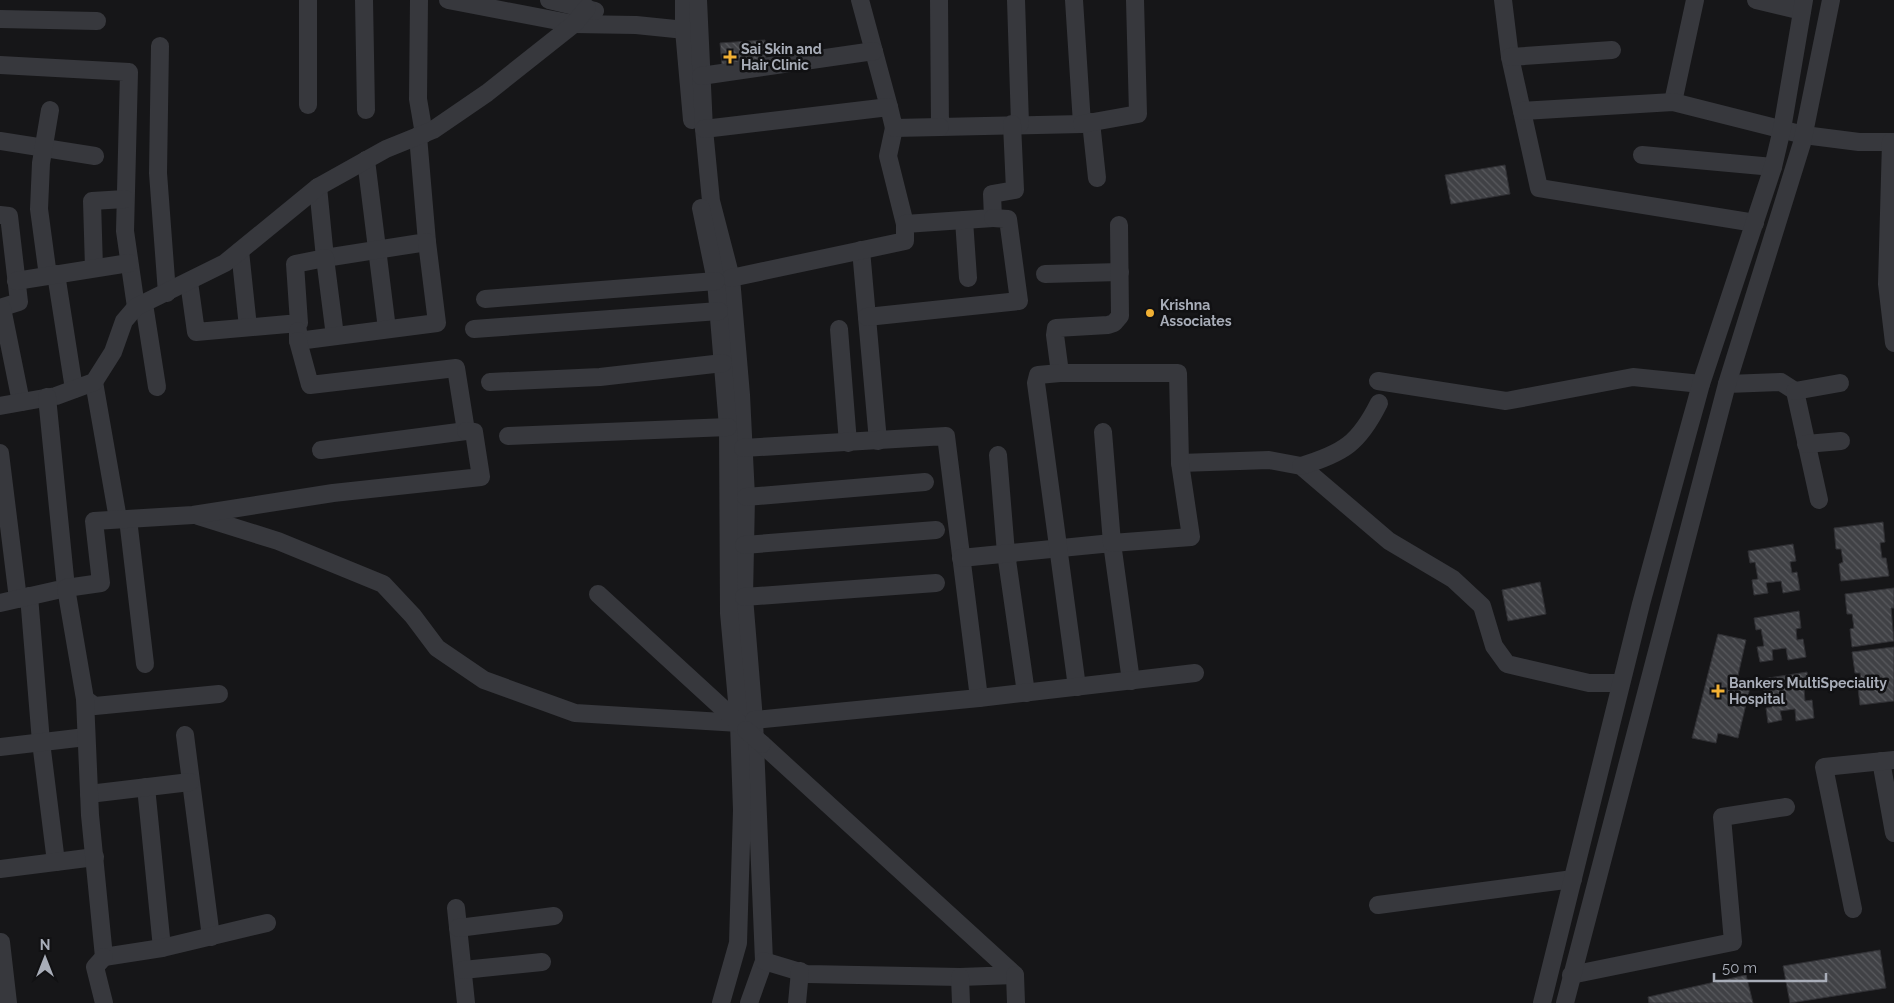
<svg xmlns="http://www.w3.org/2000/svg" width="1894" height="1003" font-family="Raleway,sans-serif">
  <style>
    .building { fill: url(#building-back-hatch); stroke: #303034 }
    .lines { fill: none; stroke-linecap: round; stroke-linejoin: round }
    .minor { stroke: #37383d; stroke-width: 18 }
    .minor-bridge { stroke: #37383d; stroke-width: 18 }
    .poi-dot { fill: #f2b134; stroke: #111113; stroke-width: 2 }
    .labels { text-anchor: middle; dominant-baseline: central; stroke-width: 5; stroke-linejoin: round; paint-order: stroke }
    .poi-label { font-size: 14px; font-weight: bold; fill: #a8adb8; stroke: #111113; text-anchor: start }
  </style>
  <defs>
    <pattern id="building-back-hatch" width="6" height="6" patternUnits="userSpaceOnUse" patternTransform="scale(1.25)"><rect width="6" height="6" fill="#404145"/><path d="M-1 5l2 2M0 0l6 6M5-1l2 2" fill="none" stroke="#595a5e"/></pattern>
  </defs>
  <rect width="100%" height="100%" fill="#161618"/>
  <g class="building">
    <path d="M 765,40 L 766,63 L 722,65 L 720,43 Z"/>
    <path d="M 1505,165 L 1510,194 L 1451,204 L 1445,175 Z"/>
    <path d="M 1883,522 L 1885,542 L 1880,543 L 1882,558 L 1886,558 L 1889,576 L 1841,581 L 1839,564 L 1843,562 L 1841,549 L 1836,549 L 1834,528 Z"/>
    <path d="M 1793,544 L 1796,561 L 1790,562 L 1792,573 L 1797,572 L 1800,590 L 1783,593 L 1781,581 L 1766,583 L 1768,593 L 1754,595 L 1752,580 L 1758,579 L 1755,562 L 1750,563 L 1748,551 Z"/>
    <path d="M 1540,582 L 1546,614 L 1508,621 L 1502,590 Z"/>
    <path d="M 1894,588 L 1894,608 L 1891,608 L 1894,641 L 1852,647 L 1850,629 L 1854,628 L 1852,614 L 1847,614 L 1845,594 Z"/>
    <path d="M 1799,611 L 1801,628 L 1796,629 L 1797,640 L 1803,639 L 1806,657 L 1788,660 L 1786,648 L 1772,650 L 1773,660 L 1760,662 L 1757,647 L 1764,646 L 1761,629 L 1756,630 L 1754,618 Z"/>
    <path d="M 1718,634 L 1746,640 L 1737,680 L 1751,683 L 1738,738 L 1718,733 L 1716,743 L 1692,738 Z"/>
    <path d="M 1894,647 L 1894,701 L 1860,705 L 1858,688 L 1862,686 L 1860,673 L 1855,673 L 1852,652 Z"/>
    <path d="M 1807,672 L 1809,689 L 1804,689 L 1805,701 L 1812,700 L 1814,718 L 1796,721 L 1795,709 L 1780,711 L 1782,720 L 1768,723 L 1766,708 L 1772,707 L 1770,690 L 1764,691 L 1762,679 Z"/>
    <path d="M 1880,950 L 1886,988 L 1790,1003 L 1783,966 Z"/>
    <path d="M 1746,975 L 1753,1003 L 1649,1003 L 1648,997 Z"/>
  </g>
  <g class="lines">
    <g class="minor">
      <path d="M 308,0 L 308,105"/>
      <path d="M 364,0 L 366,110"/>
      <path d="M 419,0 L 418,99 L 424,134"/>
      <path d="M 448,0 L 574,24 L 636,25 L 695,31"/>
      <path d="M 549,0 L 595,11"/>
      <path d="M 684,0 L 684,30 L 692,120"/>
      <path d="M 698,0 L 704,129 L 711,201 L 731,278 L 741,395 L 746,497 L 744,597 L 754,720 L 764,961 L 749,1003"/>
      <path d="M 860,0 L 889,107"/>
      <path d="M 939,0 L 940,127 L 1082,124 L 1074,0"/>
      <path d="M 1016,0 L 1020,124"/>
      <path d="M 1503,0 L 1510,57 L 1539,188 L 1755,223"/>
      <path d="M 1756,0 L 1802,11"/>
      <path d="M 0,19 L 97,21"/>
      <path d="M 160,46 L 158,173 L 167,293"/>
      <path d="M 1510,57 L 1612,50"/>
      <path d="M 0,65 L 129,72 L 125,231 L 136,307"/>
      <path d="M 701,76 L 874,51"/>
      <path d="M 1673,102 L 1695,0"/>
      <path d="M 1522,111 L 1673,102 L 1804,135 L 1859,142 L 1894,142"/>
      <path d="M 1091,122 L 1097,178"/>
      <path d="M 1082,124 L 1138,114 L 1135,0"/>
      <path d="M 894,128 L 888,156 L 905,224"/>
      <path d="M 704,129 L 889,107 L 894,128 L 940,127"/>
      <path d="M 0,141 L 95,156"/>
      <path d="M 1891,142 L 1887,284 L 1894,343"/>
      <path d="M 1642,155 L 1773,167"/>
      <path d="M 366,160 L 387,329"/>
      <path d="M 318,187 L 325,258 L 427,242 L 418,136"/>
      <path d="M 701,208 L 716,281 L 728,427 L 729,613 L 739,723 L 742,810 L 738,943 L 721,1003"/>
      <path d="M 0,215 L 9,216 L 19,302 L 0,308"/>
      <path d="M 964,220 L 968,278"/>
      <path d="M 861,250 L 878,441"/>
      <path d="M 240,251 L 248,327"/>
      <path d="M 94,268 L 92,201 L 125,199"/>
      <path d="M 56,274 L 74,389"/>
      <path d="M 1045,274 L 1120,272"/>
      <path d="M 48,276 L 39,209 L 41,163 L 50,110"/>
      <path d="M 731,278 L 905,241 L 905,224 L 993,218 L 992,194 L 1015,190 L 1012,124"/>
      <path d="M 16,281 L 129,263"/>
      <path d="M 189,282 L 196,332 L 299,323 L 295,264 L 325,258 L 335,336"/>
      <path d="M 485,299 L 716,281"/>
      <path d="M 144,304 L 157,387"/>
      <path d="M 2,308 L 21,402"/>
      <path d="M 867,317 L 1019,301 L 1008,219 L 993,218"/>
      <path d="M 474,329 L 719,311"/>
      <path d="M 839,329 L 848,443"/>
      <path d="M 298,331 L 298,341 L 437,323 L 427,242"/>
      <path d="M 298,341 L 310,385 L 456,368 L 466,431 L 321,450"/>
      <path d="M 1060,373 L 1055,335 L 1056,328 L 1108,325 L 1114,323 L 1120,316 L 1119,225"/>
      <path d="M 1378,381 L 1506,401 L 1633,377 L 1701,384"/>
      <path d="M 94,382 L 118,519"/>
      <path d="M 490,382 L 600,377 L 723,363"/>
      <path d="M 1727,384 L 1781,382 L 1795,391 L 1819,500"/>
      <path d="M 1795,391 L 1840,383"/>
      <path d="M 0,406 L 56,396 L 94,382 L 113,352 L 124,321 L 136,307 L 225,263 L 318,187 L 386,149 L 433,130 L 487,93 L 574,24 L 587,8"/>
      <path d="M 508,436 L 728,427"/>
      <path d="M 1806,444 L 1841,441"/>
      <path d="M 743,448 L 946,436 L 979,698"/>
      <path d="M 0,453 L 18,599"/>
      <path d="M 998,455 L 1006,553 L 1026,693"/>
      <path d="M 1180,463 L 1269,460 L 1301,466 L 1389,541 L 1453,579 L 1482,606 L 1494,646 L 1507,664 L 1589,683 L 1621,683"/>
      <path d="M 1301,466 C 1344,453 1359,443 1379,403"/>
      <path d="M 746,497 L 925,482"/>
      <path d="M 198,516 L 278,541 L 383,584 L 413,616 L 437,648 L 484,680 L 575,713 L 739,723"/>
      <path d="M 128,519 L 145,664"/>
      <path d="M 744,545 L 936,530"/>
      <path d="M 961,558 L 1112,543 L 1131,681"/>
      <path d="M 598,594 L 742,726"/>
      <path d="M 29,596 L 41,742 L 56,862"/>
      <path d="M 744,597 L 936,583"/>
      <path d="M 0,603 L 66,588 L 47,397"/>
      <path d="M 1077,687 L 1036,383 L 1038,375 L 1060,373 L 1178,373 L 1180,463 L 1191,537 L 1112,543 L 1103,432"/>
      <path d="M 85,699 L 95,706 L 219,694"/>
      <path d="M 754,720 L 979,698 L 1195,673"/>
      <path d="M 185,735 L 211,937"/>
      <path d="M 762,744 L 1015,975 L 960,977 L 807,974 L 764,961"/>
      <path d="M 0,747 L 86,737"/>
      <path d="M 1881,761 L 1894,833"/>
      <path d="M 146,787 L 162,948"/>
      <path d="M 89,794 L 190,782"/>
      <path d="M 0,869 L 95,857"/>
      <path d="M 1378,905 L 1573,879"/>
      <path d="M 456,908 L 466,1003"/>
      <path d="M 1853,909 L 1824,767 L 1894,760"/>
      <path d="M 267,923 L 162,948 L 104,957 L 90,815 L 85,699 L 66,588 L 101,583 L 94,521 L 193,515 L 333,493 L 481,477 L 474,432 L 466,431"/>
      <path d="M 458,928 L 554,916"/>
      <path d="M 1,942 L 8,1003"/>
      <path d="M 104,957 L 95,967 L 104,1003"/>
      <path d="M 463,970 L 542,962"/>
      <path d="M 1015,975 L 1016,1003"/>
      <path d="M 1571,975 L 1733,942 L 1722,817 L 1786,807"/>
      <path d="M 960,977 L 961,1003"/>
      <path d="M 797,1003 L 800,971"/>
      <path d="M 1542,1003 L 1641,604 L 1701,384 L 1773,167 L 1782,129 L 1804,0"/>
      <path d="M 1565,1003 L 1727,384 L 1802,143 L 1831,0"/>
    </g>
    <path class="minor-bridge" d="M 746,730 L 762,744"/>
  </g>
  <g class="poi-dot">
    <path d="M727.5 49.5h5v5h5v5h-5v5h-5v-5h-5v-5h5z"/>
    <circle cx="1150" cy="313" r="5"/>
    <path d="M1715.5 683.5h5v5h5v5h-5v5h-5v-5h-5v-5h5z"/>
  </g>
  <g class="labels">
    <g class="poi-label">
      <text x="741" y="49">Sai Skin and<tspan x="741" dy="16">Hair Clinic</tspan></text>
      <text x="1160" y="305">Krishna<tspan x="1160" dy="16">Associates</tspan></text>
      <text x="1729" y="683">Bankers MultiSpeciality<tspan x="1729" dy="16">Hospital</tspan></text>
    </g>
  </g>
  <g transform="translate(45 958)" stroke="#111113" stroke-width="4" paint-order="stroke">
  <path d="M0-4L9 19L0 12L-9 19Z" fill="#a8adb8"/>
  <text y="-8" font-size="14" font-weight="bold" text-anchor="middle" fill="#a8adb8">N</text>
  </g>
  <path d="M1714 973v8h112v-8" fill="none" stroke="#a8adb8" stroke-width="2.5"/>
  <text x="1722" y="973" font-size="15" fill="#a8adb8" stroke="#111113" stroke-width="4" paint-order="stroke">50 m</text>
</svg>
